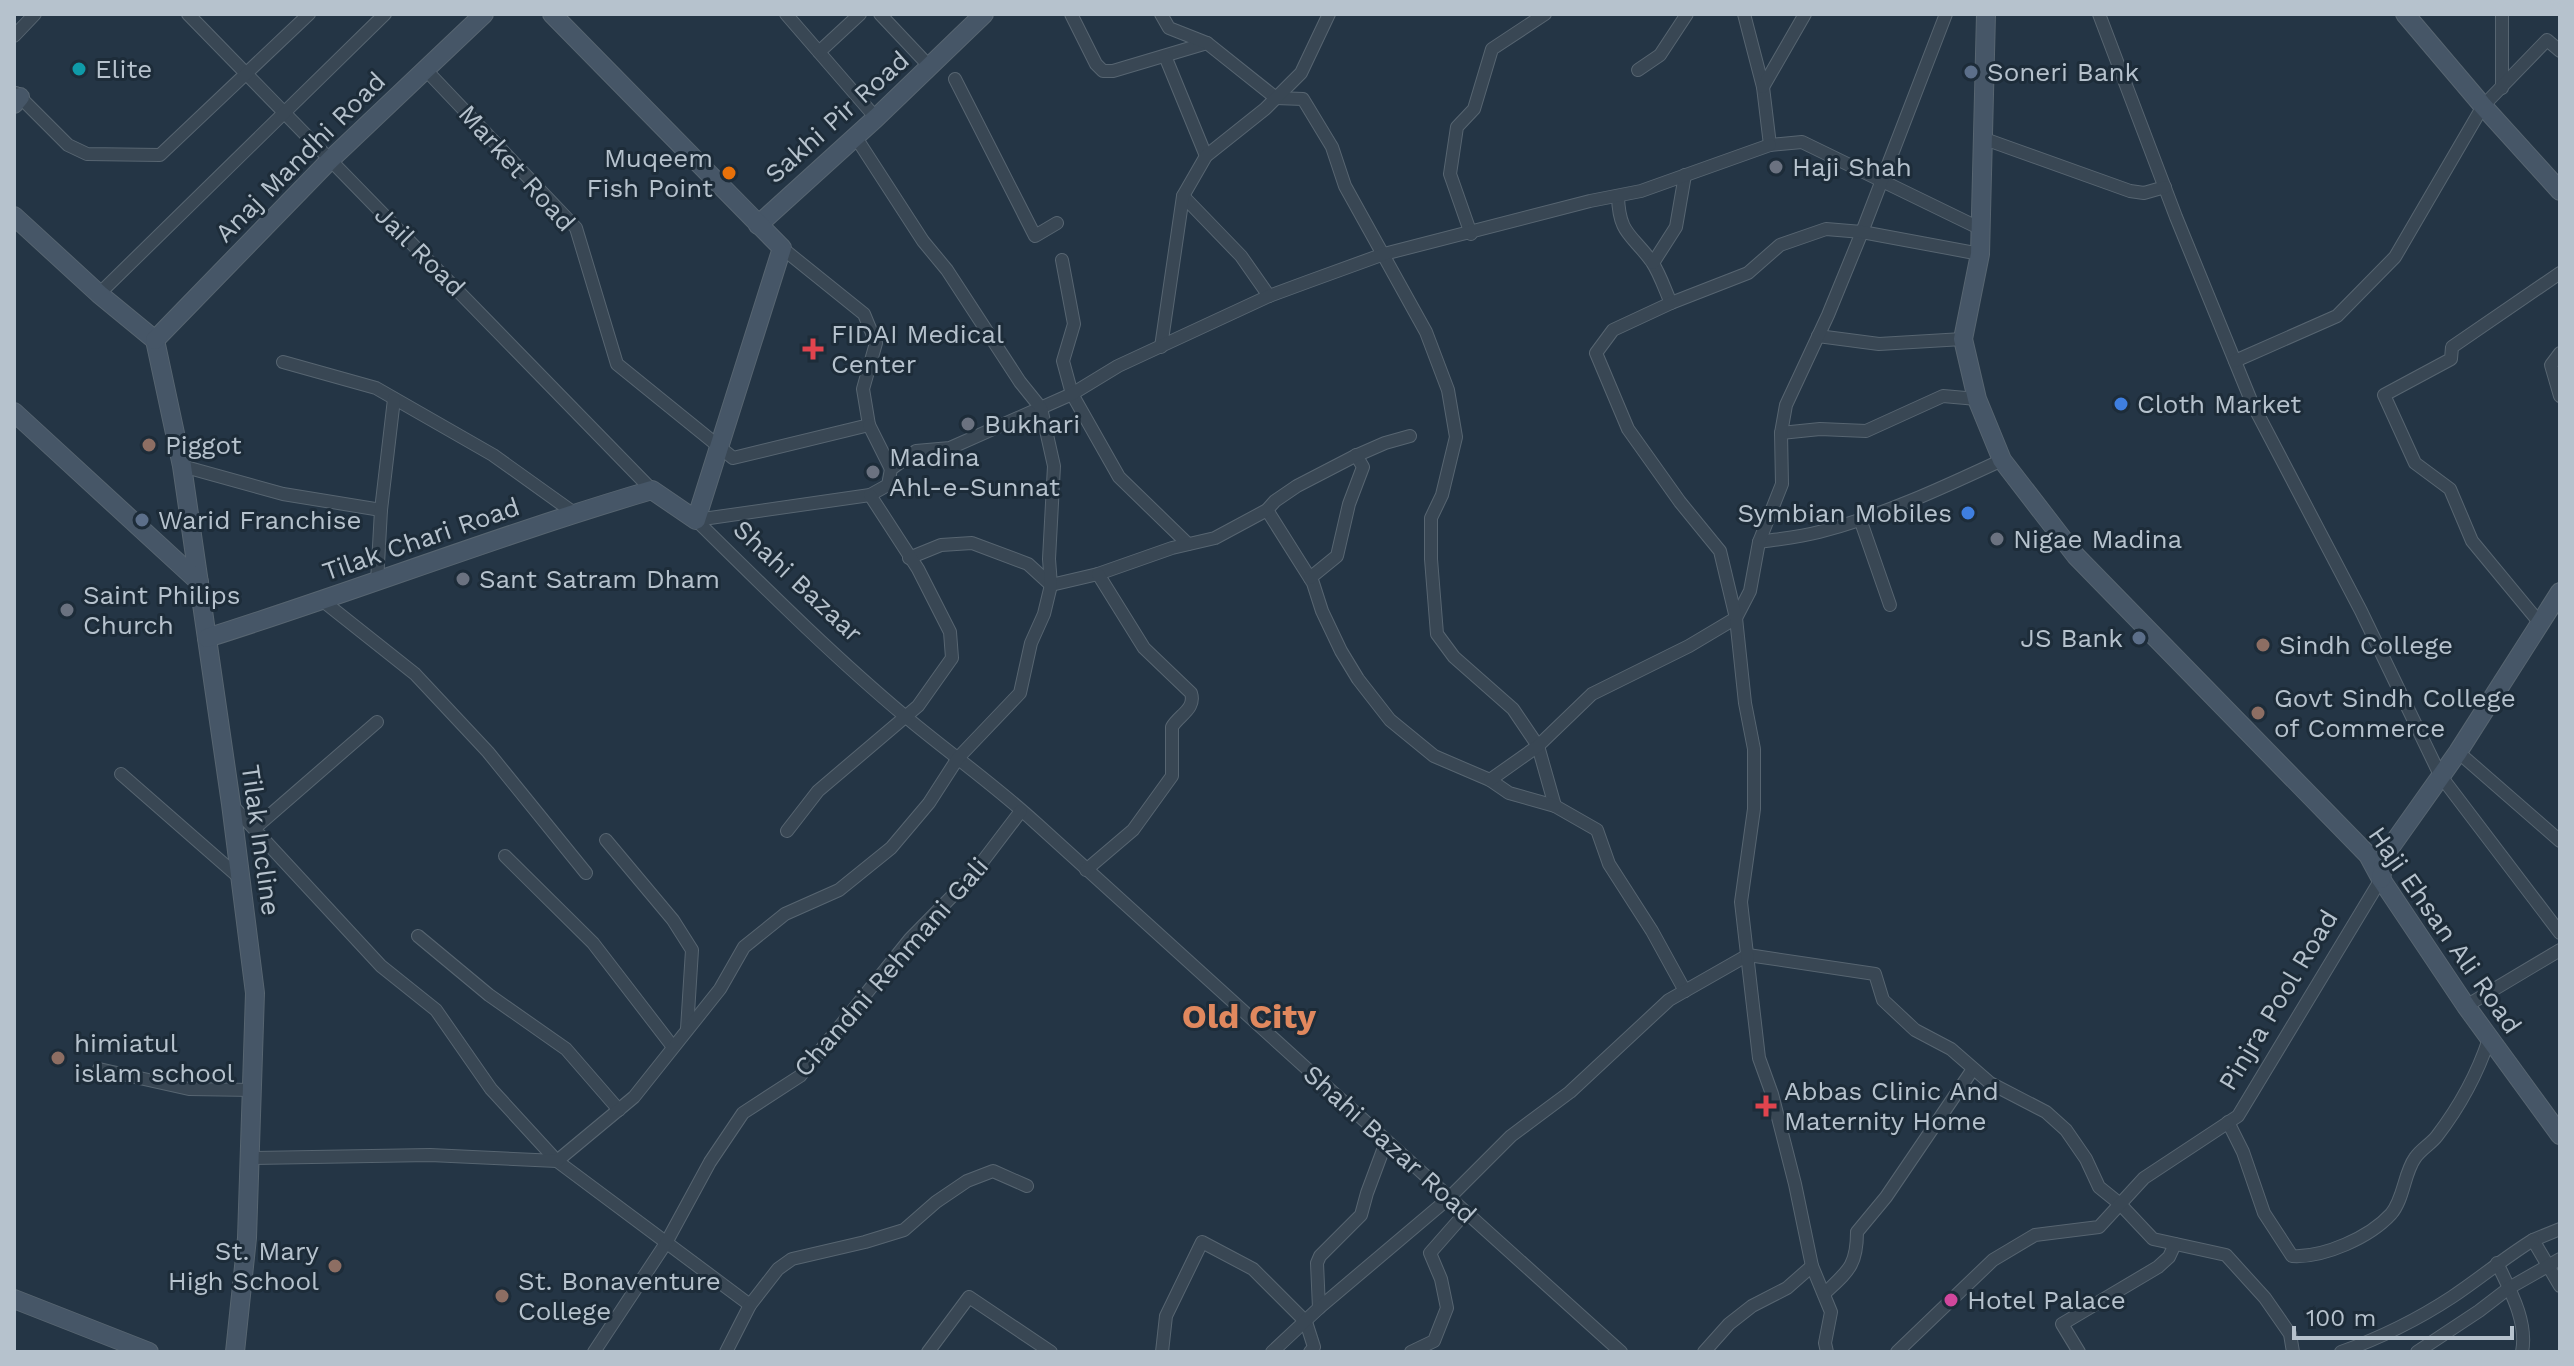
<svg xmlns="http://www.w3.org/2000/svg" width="2574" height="1366" font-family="'Work Sans',sans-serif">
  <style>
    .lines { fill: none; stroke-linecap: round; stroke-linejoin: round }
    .street-casing { stroke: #576571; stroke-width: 14 }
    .secondary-casing { stroke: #576571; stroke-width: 20 }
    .street { stroke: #394754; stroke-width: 12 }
    .secondary { stroke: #465667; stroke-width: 18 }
    .culture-dot { fill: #0f9aa8; stroke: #1d2c39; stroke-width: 3 }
    .service-dot { fill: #5c6f8a; stroke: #1d2c39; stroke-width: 3 }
    .worship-dot { fill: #6b7280; stroke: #1d2c39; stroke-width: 3 }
    .food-dot { fill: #e8710a; stroke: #1d2c39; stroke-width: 3 }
    .health-dot { fill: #e0444e; stroke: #1d2c39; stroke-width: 3 }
    .shop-dot { fill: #3f7fe0; stroke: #1d2c39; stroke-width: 3 }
    .education-dot { fill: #8d6e63; stroke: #1d2c39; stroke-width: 3 }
    .hotel-dot { fill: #d1479c; stroke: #1d2c39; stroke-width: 3 }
    .labels { text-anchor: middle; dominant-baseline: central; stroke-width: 6; stroke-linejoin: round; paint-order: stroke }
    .poi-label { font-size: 26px; fill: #b6c2cd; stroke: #1d2c39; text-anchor: start }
    .street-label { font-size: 26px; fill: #b6c2cd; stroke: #1d2c39 }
    .district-label { font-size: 34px; font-weight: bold; fill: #e0885e; stroke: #1d2c39 }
  </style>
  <rect width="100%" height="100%" fill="#243545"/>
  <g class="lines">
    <g class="street-casing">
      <g id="street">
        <path d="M 188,14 L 652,490"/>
        <path d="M 786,14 L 876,118"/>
        <path d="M 880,14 L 930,67"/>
        <path d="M 1071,14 L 1096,64 L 1103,71 L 1113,71 L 1207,43"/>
        <path d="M 1161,14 L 1169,28 L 1207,43 L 1276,98 L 1303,99 L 1332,147 L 1345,186 L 1426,332 L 1448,390 L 1456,437 L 1442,495 L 1431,518 L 1431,559 L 1437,634 L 1454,657 L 1513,709 L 1538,746 L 1555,806 L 1597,830 L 1609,864 L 1652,931 L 1685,991"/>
        <path d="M 1744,14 L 1763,87 L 1770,145 L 1802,142 L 1979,228"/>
        <path d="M 2099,14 L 2176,217 L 2252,403 L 2361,611 L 2440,775 L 2560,933"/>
        <path d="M 14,36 L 35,14"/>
        <path d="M 819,52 L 860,14"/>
        <path d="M 1165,56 L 1206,156"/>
        <path d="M 425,69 L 576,228 L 617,364 L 733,458 L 869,425 L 863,389 L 876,343 L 864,314 L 782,248"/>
        <path d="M 1638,70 L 1660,55 L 1687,14"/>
        <path d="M 955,79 L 1035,236 L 1057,223"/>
        <path d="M 1763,87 L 1805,14"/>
        <path d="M 2502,88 L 2502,14"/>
        <path d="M 16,93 L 68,145 L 87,154 L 160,155 L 309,14"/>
        <path d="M 1982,138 L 2130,191 L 2144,193 L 2165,187"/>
        <path d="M 1183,196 L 1241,256 L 1269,296"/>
        <path d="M 1618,196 C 1619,235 1632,234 1652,262 C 1660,274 1665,290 1671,303"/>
        <path d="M 1471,234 L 1450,174 L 1457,127 L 1474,109 L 1492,49 L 1545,14"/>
        <path d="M 1062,260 L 1074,324 L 1063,361 L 1072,394 L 1119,477 L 1188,544"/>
        <path d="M 1653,263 L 1676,227 L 1685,175"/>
        <path d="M 99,294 L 385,14"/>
        <path d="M 1818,336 L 1879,344 L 1963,339"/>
        <path d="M 1161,347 L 1183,196 L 1206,156 L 1265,109 L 1301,73 L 1329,14"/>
        <path d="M 2560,353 L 2551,365 L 2560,396"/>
        <path d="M 2235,361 L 2337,316 L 2395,257 L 2483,106 L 2547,40 L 2560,51"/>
        <path d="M 283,362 L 376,388 L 493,455 L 574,513"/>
        <path d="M 869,425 L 891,469"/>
        <path d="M 1781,433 L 1820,429 L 1866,431 L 1943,396 L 1977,399"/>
        <path d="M 182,466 L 283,494 L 381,510"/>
        <path d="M 1267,510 L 1313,583 L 1322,611 L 1341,651 L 1358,679 L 1390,720 L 1434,756 L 1490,780 L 1509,793 L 1555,806"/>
        <path d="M 1860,519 L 1890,605"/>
        <path d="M 696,520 C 764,587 833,656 906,717 C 949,753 996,786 1037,824 C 1231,1001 1426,1176 1621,1352"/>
        <path d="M 696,520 L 870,495 L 888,485 L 891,469 L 916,451 L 950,448 L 1072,394 L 1118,366 L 1269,296 L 1307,282 L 1384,254 L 1590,201 L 1641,191 L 1770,145"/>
        <path d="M 1759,542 C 1779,539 1800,537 1819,532 C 1882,516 1944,487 2002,460"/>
        <path d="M 909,558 L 941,545 L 972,543 L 1028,564 L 1051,585"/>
        <path d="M 1310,578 L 1337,556 L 1349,504 L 1363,467 L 1356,455"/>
        <path d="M 377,582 L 381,510 L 394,399"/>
        <path d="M 1051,585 L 1098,574 L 1172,548 L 1215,538 L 1267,510 L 1275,501 L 1297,486 L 1353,457 L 1385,443 L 1410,436"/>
        <path d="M 323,601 L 415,674 L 488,752 L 586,873"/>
        <path d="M 2539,622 L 2472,541 L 2450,489 L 2415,463 L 2384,395 L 2451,359 L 2452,347 L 2560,273"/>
        <path d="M 2458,752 L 2560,841"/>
        <path d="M 121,774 L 241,879"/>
        <path d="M 1490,780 L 1538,746 L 1592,694 L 1689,646 L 1736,618 L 1750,591 L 1759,542 L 1782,484 L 1781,433 L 1786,405 L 1828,315 L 1862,232 L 1946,14"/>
        <path d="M 231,804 L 381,966 L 436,1010 L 491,1089 L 557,1161 L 750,1305 L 778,1269 L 792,1259 L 865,1242 L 904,1230 L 936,1202 L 967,1181 L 993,1171 L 1027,1186"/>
        <path d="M 255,828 L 377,722"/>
        <path d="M 787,831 L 818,791 L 918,706 L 952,658 L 950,632 L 918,569 L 870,495"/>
        <path d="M 606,840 L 673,920 L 692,950 L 687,1029"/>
        <path d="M 505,856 L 593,943 L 673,1047"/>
        <path d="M 1086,870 L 1133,830 L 1172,776 L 1172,727 C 1179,715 1196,709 1191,693 L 1144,648 L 1098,574"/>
        <path d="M 418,936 L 489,995 L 566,1049 L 619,1110"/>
        <path d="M 2466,1006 L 2560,950"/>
        <path d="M 99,1069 L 189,1089 L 253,1090"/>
        <path d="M 2228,1122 L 2243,1152 L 2264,1213 L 2292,1256 C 2324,1258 2370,1237 2391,1214 C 2404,1199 2404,1173 2415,1158 C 2421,1149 2431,1144 2437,1136 C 2460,1106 2477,1075 2489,1039"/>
        <path d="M 251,1158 L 430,1155 L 557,1161 L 634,1097 L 720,989 L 744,947 L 785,914 L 839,890 L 891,848 L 929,803 L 958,758 L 1020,693 L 1031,643 L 1044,614 L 1051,585 L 1049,559 L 1054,466 L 1041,408 L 1020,382 L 947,270 L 923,241 L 855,136"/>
        <path d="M 2560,1229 L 2533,1240 L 2560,1286"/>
        <path d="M 2497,1263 C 2510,1290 2528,1322 2522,1352"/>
        <path d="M 1824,1294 C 1848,1271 1857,1266 1857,1232 L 1886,1197 L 1973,1069"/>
        <path d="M 1319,1308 L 1317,1263 L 1320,1256 L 1361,1215 L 1367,1193 L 1386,1142"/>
        <path d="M 594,1352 L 666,1243 L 710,1162 L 743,1113 L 800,1076 L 910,939 L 970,878 L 1021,811"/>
        <path d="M 726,1352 L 750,1305"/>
        <path d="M 928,1352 L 969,1297 L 1051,1352"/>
        <path d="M 1162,1352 L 1166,1316 L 1202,1242 L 1253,1269 L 1306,1322 L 1314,1347 L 1310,1352"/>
        <path d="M 1272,1352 L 1319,1308 L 1449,1198 L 1511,1136 L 1570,1092 L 1669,1000 L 1748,955 L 1875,974 L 1883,1000 L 1915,1030 L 1951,1049 L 1990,1083 L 2046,1112 L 2066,1130 L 2086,1159 L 2099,1187 L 2120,1204 L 2153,1239 L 2226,1255 L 2265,1298 L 2290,1334 L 2293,1352"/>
        <path d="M 1411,1352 L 1434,1341 L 1447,1308 L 1441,1279 L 1430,1253 L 1466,1212"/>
        <path d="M 1704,1352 L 1729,1324 L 1752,1306 L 1787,1288 L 1812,1266"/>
        <path d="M 1827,1352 L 1825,1343 L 1831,1312 L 1812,1266 L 1795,1184 L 1772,1094 L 1759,1058 L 1741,902 L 1754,809 L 1754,749 L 1745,703 L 1736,618 L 1720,551 L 1680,502 L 1628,429 L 1596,353 L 1613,330 L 1671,303 L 1748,273 L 1780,245 L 1826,229 L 1862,232 L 1980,254"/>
        <path d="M 1897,1352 L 1993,1260 L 2035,1235 L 2099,1227 L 2144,1178 L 2238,1116 L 2381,879"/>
        <path d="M 2079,1352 L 2062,1324 L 2158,1267 L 2169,1257 L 2175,1244"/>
        <path d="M 2341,1352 C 2380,1338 2417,1320 2452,1297 C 2479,1279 2504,1258 2533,1240"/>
        <path d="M 2417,1352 L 2479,1311 L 2509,1288 L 2560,1259"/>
      </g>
    </g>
    <g class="secondary-casing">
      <g id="secondary">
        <path d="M 1986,14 L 1980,254 L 1963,339 L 1977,399 L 2002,460 L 2076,556 L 2368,855 L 2381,879 L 2466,1006 L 2560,1135"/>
        <path d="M 2405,14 L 2483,106 L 2560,191"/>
        <path d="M 14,104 L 20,97"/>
        <path d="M 14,216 L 99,294 L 155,340"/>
        <path d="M 758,225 L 876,118 L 984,14"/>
        <path d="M 155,340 L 182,466 L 231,804 L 255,993 L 247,1238 L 235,1352"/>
        <path d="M 155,340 L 330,160 L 484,14"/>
        <path d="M 14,412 L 199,582"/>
        <path d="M 207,638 C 356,591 502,534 652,490 L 696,520 L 782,248 L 552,14"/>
        <path d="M 2381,879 L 2385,855 L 2458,752 L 2560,592"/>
        <path d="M 14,1299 L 149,1352"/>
      </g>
    </g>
    <use href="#street" class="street"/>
    <use href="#secondary" class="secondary"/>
  </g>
  <circle class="culture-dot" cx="79" cy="69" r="8"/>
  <g class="service-dot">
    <circle cx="1971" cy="72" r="8"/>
    <circle cx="142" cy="520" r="8"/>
    <circle cx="2139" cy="638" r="8"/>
  </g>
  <g class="worship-dot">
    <circle cx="1776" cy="167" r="8"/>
    <circle cx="968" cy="424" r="8"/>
    <circle cx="873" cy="472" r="8"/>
    <circle cx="1997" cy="539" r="8"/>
    <circle cx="463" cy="579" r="8"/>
    <circle cx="67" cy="610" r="8"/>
  </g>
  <circle class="food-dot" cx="729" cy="173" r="8"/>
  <g class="health-dot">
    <path d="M809 337h8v8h8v8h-8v8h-8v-8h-8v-8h8z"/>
    <path d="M1762 1094h8v8h8v8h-8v8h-8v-8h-8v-8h8z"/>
  </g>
  <g class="shop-dot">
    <circle cx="2121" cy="404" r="8"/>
    <circle cx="1968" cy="513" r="8"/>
  </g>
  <g class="education-dot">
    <circle cx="149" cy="445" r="8"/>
    <circle cx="2263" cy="645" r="8"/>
    <circle cx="2258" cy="713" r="8"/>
    <circle cx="58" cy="1058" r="8"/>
    <circle cx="335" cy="1266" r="8"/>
    <circle cx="502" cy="1296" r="8"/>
  </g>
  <circle class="hotel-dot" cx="1951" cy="1300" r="8"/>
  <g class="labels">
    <g class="poi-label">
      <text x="95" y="69">Elite</text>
      <text x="1987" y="72">Soneri Bank</text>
      <text x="713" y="158" text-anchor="end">Muqeem<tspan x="713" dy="30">Fish Point</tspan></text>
      <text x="1792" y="167">Haji Shah</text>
      <text x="831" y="334">FIDAI Medical<tspan x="831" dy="30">Center</tspan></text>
      <text x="2137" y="404">Cloth Market</text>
      <text x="984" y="424">Bukhari</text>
      <text x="165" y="445">Piggot</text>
      <text x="889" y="457">Madina<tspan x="889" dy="30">Ahl-e-Sunnat</tspan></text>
      <text x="1952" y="513" text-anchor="end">Symbian Mobiles</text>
      <text x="158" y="520">Warid Franchise</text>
      <text x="2013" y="539">Nigae Madina</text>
      <text x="479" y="579">Sant Satram Dham</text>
      <text x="83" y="595">Saint Philips<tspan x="83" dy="30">Church</tspan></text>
      <text x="2123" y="638" text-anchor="end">JS Bank</text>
      <text x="2279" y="645">Sindh College</text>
      <text x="2274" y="698">Govt Sindh College<tspan x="2274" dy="30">of Commerce</tspan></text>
      <text x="74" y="1043">himiatul<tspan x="74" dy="30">islam school</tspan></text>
      <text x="1784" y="1091">Abbas Clinic And<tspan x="1784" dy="30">Maternity Home</tspan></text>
      <text x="319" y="1251" text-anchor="end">St. Mary<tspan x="319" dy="30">High School</tspan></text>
      <text x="518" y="1281">St. Bonaventure<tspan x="518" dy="30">College</tspan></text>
      <text x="1967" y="1300">Hotel Palace</text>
    </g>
    <g class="street-label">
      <text transform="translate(837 117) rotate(-42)">Sakhi Pir Road</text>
      <text transform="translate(300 157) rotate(-45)">Anaj Mandhi Road</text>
      <text transform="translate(517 168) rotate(48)">Market Road</text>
      <text transform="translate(420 251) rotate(45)">Jail Road</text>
      <text transform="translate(421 539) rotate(-19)">Tilak Chari Road</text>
      <text transform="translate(798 581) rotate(43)">Shahi Bazaar</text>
      <text transform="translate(261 840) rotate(82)">Tilak Incline</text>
      <text transform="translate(2445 930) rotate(55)">Haji Ehsan Ali Road</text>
      <text transform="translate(891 967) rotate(-49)">Chandni Rehmani Gali</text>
      <text transform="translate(2278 1000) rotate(-59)">Pinjra Pool Road</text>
      <text transform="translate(1390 1144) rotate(42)">Shahi Bazar Road</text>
    </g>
    <g class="district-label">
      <text x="1249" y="1016">Old City</text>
    </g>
  </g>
  <rect width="2574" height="1366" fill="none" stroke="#b6c2cd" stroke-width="32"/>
  <path d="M2294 1326v12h218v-12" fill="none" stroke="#b6c2cd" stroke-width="4"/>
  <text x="2306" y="1326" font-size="24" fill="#b6c2cd" stroke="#1d2c39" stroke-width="6" paint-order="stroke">100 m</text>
</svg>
